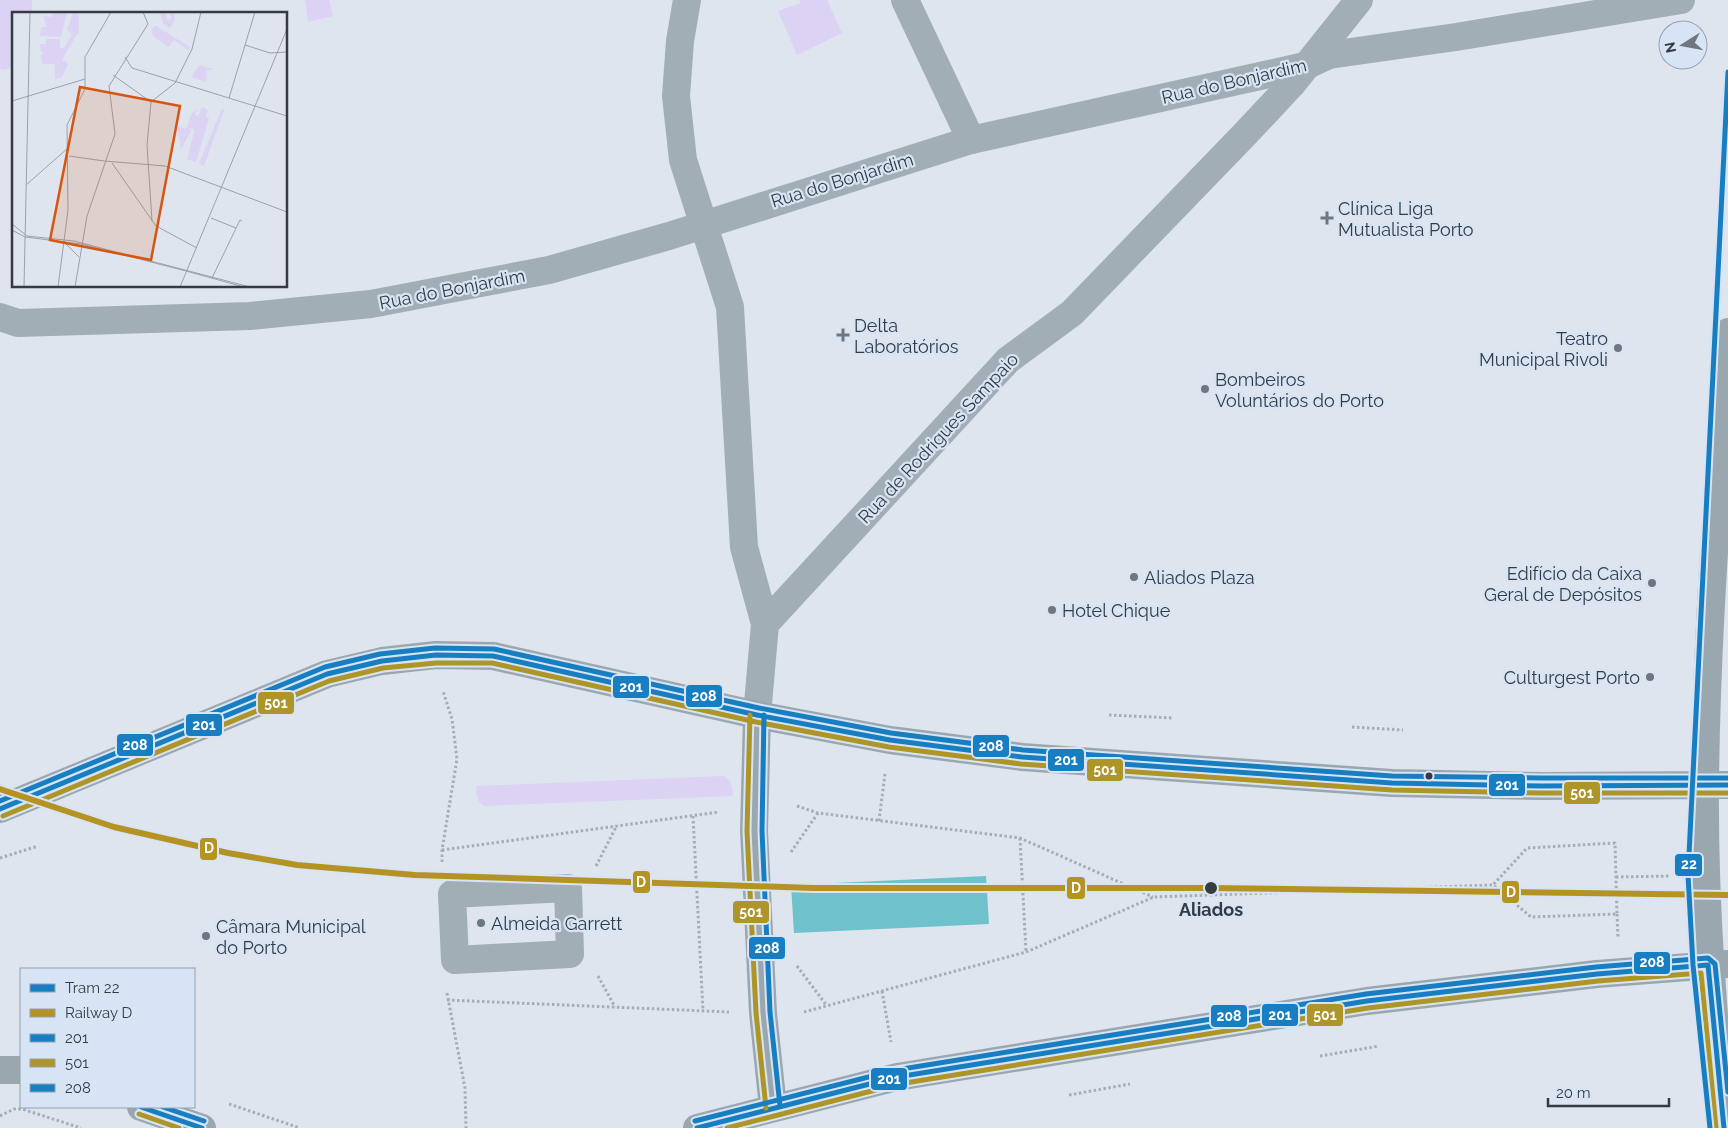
<svg xmlns="http://www.w3.org/2000/svg" width="1728" height="1128" font-family="Raleway,sans-serif">
  <style>
    .green { fill: #dcd2f3 }
    .water { fill: #6fc1cc }
    .lines { fill: none; stroke-linecap: round; stroke-linejoin: round }
    .path { stroke: #a4aeb4; stroke-width: 3; stroke-dasharray: 2.5 2.5; stroke-linecap: butt }
    .minor { stroke: #a2aeb6; stroke-width: 28 }
    .major { stroke: #9ba7ae; stroke-width: 28 }
    .bus-1-casing { stroke: #d7e4f5; stroke-width: 9 }
    .bus-2-casing { stroke: #d7e4f5; stroke-width: 9 }
    .bus-3-casing { stroke: #d7e4f5; stroke-width: 9 }
    .bus-1 { stroke: #187ec2; stroke-width: 5 }
    .bus-2 { stroke: #ad9528; stroke-width: 5 }
    .bus-3 { stroke: #187ec2; stroke-width: 5 }
    .rail-1-casing { stroke: #d7e4f5; stroke-width: 10 }
    .rail-1 { stroke: #b59323; stroke-width: 6 }
    .tram-1-casing { stroke: #d7e4f5; stroke-width: 9 }
    .tram-1 { stroke: #187ec2; stroke-width: 5 }
    .poi-dot { fill: #71767e; stroke: #d7e4f5; stroke-width: 2 }
    .bus-dot { fill: #363b42; stroke: #d7e4f5; stroke-width: 2 }
    .labels { text-anchor: middle; dominant-baseline: central; stroke-width: 4.5; stroke-linejoin: round; paint-order: stroke }
    .street-label { font-size: 18px; fill: #363b42; stroke: #d7e4f5 }
    .poi-label { font-size: 18px; fill: #363b42; stroke: #d7e4f5; text-anchor: start }
    .stop-label { font-size: 18px; font-weight: bold; fill: #363b42; stroke: #d7e4f5 }
    .inset-road { fill: none; stroke: #9ba1a9; stroke-width: 1 }
    .view { fill: #d65611; fill-opacity: 0.15; stroke: #d65611; stroke-width: 2.5 }
    .inset-edge { fill: none; stroke: #363b42; stroke-width: 2.5 }
    .line-badge { stroke: #d7e4f5; stroke-width: 2 }
    .badge-label { font-size: 14px; text-anchor: middle; font-weight: bold; fill: #fff }
  </style>
  <rect width="100%" height="100%" fill="#dee5ee"/>
  <g class="green">
    <path d="M 0,0 L 32,0 L 32,14 L 14,14 L 14,67 L 4,70 L 0,69 Z"/>
    <path d="M 305,0 L 329,0 L 333,16 L 308,22 Z"/>
    <path d="M 800,0 L 827,0 L 842,33 L 797,55 L 778,11 L 800,3 Z"/>
    <path d="M 724,776 C 732,780 732,788 733,796 L 484,806 C 476,801 477,795 476,786 Z"/>
  </g>
  <path class="water" d="M 986,876 L 989,924 L 794,933 L 791,885 Z"/>
  <g class="lines">
    <g class="path">
      <path d="M 1109,715 L 1173,718"/>
      <path d="M 1352,727 L 1403,730"/>
      <path d="M 797,806 L 818,813 L 1020,838 L 1153,897"/>
      <path d="M 693,816 L 703,1011"/>
      <path d="M 879,821 L 885,774"/>
      <path d="M 1020,838 L 1026,952"/>
      <path d="M 442,850 L 719,812"/>
      <path d="M 791,852 L 818,813"/>
      <path d="M 0,858 L 38,846"/>
      <path d="M 442,862 L 442,850 L 457,759 L 452,719 L 443,691"/>
      <path d="M 596,866 L 616,827"/>
      <path d="M 1616,877 L 1671,876"/>
      <path d="M 1617,914 L 1618,938"/>
      <path d="M 797,966 L 827,1006"/>
      <path d="M 598,976 L 615,1007"/>
      <path d="M 882,991 L 891,1042"/>
      <path d="M 447,993 L 465,1088 L 466,1128"/>
      <path d="M 447,1000 L 729,1012"/>
      <path d="M 804,1012 L 1026,952 L 1154,897 L 1493,885 L 1531,917 L 1617,914 L 1615,843 L 1527,848 L 1493,885"/>
      <path d="M 1320,1056 L 1379,1046"/>
      <path d="M 1069,1095 L 1130,1084"/>
      <path d="M 229,1104 L 300,1128"/>
      <path d="M 0,1116 L 14,1109 L 22,1109 L 81,1128"/>
    </g>
    <g class="minor">
      <path d="M 687,0 L 680,41 L 676,96 L 683,160 L 730,307 L 744,547 L 765,624 L 757,715"/>
      <path d="M 905,0 L 971,140"/>
      <path d="M 0,317 L 18,323 L 250,316 L 371,304 L 486,282 L 549,270 L 669,236 L 971,140 L 1305,66 L 1329,55 L 1456,37 L 1681,0"/>
      <path d="M 765,624 L 1008,360 L 1072,313 L 1246,133 L 1292,84 L 1359,0"/>
      <path d="M 568,888 L 570,954 L 455,960 L 452,894 Z"/>
    </g>
    <g class="major">
      <path d="M 757,715 L 754,831 L 763,1013 L 773,1107"/>
      <path d="M 0,809 L 327,674 L 382,661 L 436,655 L 493,656 L 757,715 L 890,740 L 1022,757 L 1392,783 L 1542,786 L 1728,785"/>
      <path d="M 0,1070 L 21,1070"/>
      <path d="M 141,1107 L 202,1128"/>
      <path d="M 697,1128 L 897,1077 L 1367,1001 L 1597,974 L 1728,964"/>
      <path d="M 1724,1128 C 1713,1015 1704,902 1705,788 C 1706,636 1719,484 1728,332"/>
    </g>
    <g class="bus-1-casing">
      <g id="bus-1">
        <path d="M 0,809 L 327,674 L 382,661 L 436,655 L 493,656 L 757,715 L 890,740 L 1022,757 L 1392,783 L 1542,786 L 1728,785"/>
        <path d="M 141,1107 L 202,1128"/>
        <path d="M 697,1128 L 897,1077 L 1367,1001 L 1597,974 L 1708,965 L 1724,1128"/>
      </g>
    </g>
    <g class="bus-2-casing">
      <g id="bus-2">
        <path d="M 750,715 L 747,831 L 756,1013 L 766,1108"/>
        <path d="M 3,816 L 329,681 L 383,668 L 436,663 L 492,663 L 756,722 L 889,747 L 1021,764 L 1392,790 L 1542,793 L 1728,793"/>
        <path d="M 139,1114 L 179,1128"/>
        <path d="M 727,1128 L 899,1084 L 1368,1008 L 1598,981 L 1701,973 L 1716,1128"/>
      </g>
    </g>
    <g class="bus-3-casing">
      <g id="bus-3">
        <path d="M 764,715 L 762,831 L 770,1012 L 780,1106"/>
        <path d="M 0,801 L 325,667 L 380,654 L 435,648 L 494,649 L 759,708 L 891,733 L 1023,750 L 1392,776 L 1542,778 L 1728,778"/>
        <path d="M 163,1107 L 204,1121"/>
        <path d="M 695,1121 L 896,1070 L 1366,994 L 1596,967 L 1708,958 L 1715,964 L 1728,1092"/>
      </g>
    </g>
    <use href="#bus-1" class="bus-1"/>
    <use href="#bus-2" class="bus-2"/>
    <use href="#bus-3" class="bus-3"/>
    <g class="rail-1-casing">
      <path id="rail-1" d="M 0,789 L 114,827 L 228,853 L 297,865 L 415,875 L 813,888 L 1210,888 L 1728,895"/>
    </g>
    <use href="#rail-1" class="rail-1"/>
    <g class="tram-1-casing">
      <path id="tram-1" d="M 1710,1128 L 1693,965 L 1688,875 L 1728,72"/>
    </g>
    <use href="#tram-1" class="tram-1"/>
  </g>
  <g class="poi-dot">
    <path d="M1324.5 210.5h5v5h5v5h-5v5h-5v-5h-5v-5h5z"/>
    <path d="M840.5 327.5h5v5h5v5h-5v5h-5v-5h-5v-5h5z"/>
    <circle cx="1618" cy="348" r="5"/>
    <circle cx="1205" cy="389" r="5"/>
    <circle cx="1134" cy="577" r="5"/>
    <circle cx="1652" cy="583" r="5"/>
    <circle cx="1052" cy="610" r="5"/>
    <circle cx="1650" cy="677" r="5"/>
    <circle cx="481" cy="923" r="5"/>
    <circle cx="206" cy="936" r="5"/>
  </g>
  <g class="bus-dot">
    <circle cx="1429" cy="776" r="4.5"/>
    <circle cx="1211" cy="888" r="7"/>
  </g>
  <g class="labels">
    <g class="street-label">
      <text transform="translate(1234 81) rotate(-13)">Rua do Bonjardim</text>
      <text transform="translate(842 180) rotate(-17)">Rua do Bonjardim</text>
      <text transform="translate(452 289) rotate(-11)">Rua do Bonjardim</text>
      <text transform="translate(938 438) rotate(-47)">Rua de Rodrigues Sampaio</text>
    </g>
    <g class="poi-label">
      <text x="1338" y="208">Clínica Liga<tspan x="1338" dy="21">Mutualista Porto</tspan></text>
      <text x="854" y="325">Delta<tspan x="854" dy="21">Laboratórios</tspan></text>
      <text x="1608" y="338" text-anchor="end">Teatro<tspan x="1608" dy="21">Municipal Rivoli</tspan></text>
      <text x="1215" y="379">Bombeiros<tspan x="1215" dy="21">Voluntários do Porto</tspan></text>
      <text x="1642" y="573" text-anchor="end">Edifício da Caixa<tspan x="1642" dy="21">Geral de Depósitos</tspan></text>
      <text x="1144" y="577">Aliados Plaza</text>
      <text x="1062" y="610">Hotel Chique</text>
      <text x="1640" y="677" text-anchor="end">Culturgest Porto</text>
      <text x="491" y="923">Almeida Garrett</text>
      <text x="216" y="926">Câmara Municipal<tspan x="216" dy="21">do Porto</tspan></text>
    </g>
    <g class="stop-label">
      <text x="1211" y="909">Aliados</text>
    </g>
  </g>
  <g transform="translate(12 12)">
    <rect width="275" height="275" fill="#dee5ee"/>
    <path d="M 41,0 L 55,0 L 49,25 L 28,24 L 29,15 L 35,15 L 31,4 L 39,5 ZM 61,0 L 67,0 L 67,23 L 65,22 L 50,48 L 56,52 L 50,65 L 43,67 L 43,52 L 30,52 L 29,43 L 34,41 L 29,40 L 28,32 L 34,32 L 34,27 L 48,27 L 48,36 L 52,36 L 60,22 L 55,18 ZM 148,0 L 153,0 L 155,8 L 159,7 L 158,0 L 162,0 L 163,8 L 158,16 L 151,12 ZM 142,14 L 144,14 L 178,35 L 176,38 L 162,28 L 157,35 L 142,25 L 139,18 ZM 187,53 L 202,57 L 195,58 L 194,70 L 179,65 ZM 190,95 L 196,98 L 194,105 L 197,106 L 184,150 L 175,147 L 183,117 L 177,116 L 179,119 L 169,137 L 167,124 L 161,121 L 167,122 L 165,114 L 174,117 L 180,101 L 185,98 L 183,103 L 186,104 ZM 210,97 L 212,98 L 192,154 L 187,151 Z" fill="#dcd2f3"/>
    <path class="inset-road" d="M 233,33 L 258,41 L 275,40M 113,45 L 120,56 L 275,104M 101,63 L 139,90M 217,86 L 243,0M 0,89 L 73,67M 57,144 L 92,149M 92,149 L 153,154 L 275,200M 100,151 L 144,214 L 185,236M 14,173 L 56,136M 199,206 L 224,216M 140,209 L 135,133 L 139,90 L 163,71 L 180,37 L 189,0M 0,212 L 15,224 L 62,229 L 238,275M 0,218 L 13,225 L 69,232 L 174,259M 53,231 L 67,245M 174,259 L 232,275M 200,266 L 228,208 L 230,209M 12,275 L 18,0M 46,275 L 56,198 L 55,113 L 73,77 L 73,45 L 99,0M 63,275 L 75,204 L 103,122 L 97,74 L 136,12 L 131,0M 168,275 L 275,17"/>
    <path class="view" d="M 68,75 L 168,94 L 139,248 L 38,228 Z"/>
    <rect width="275" height="275" class="inset-edge"/>
  </g>
  <g class="line-badge">
    <rect x="612" y="675" width="38" height="24" rx="5" fill="#187ec2"/>
    <rect x="685" y="684" width="38" height="24" rx="5" fill="#187ec2"/>
    <rect x="257" y="691" width="38" height="24" rx="5" fill="#ad9528"/>
    <rect x="185" y="713" width="38" height="24" rx="5" fill="#187ec2"/>
    <rect x="116" y="733" width="38" height="24" rx="5" fill="#187ec2"/>
    <rect x="972" y="734" width="38" height="24" rx="5" fill="#187ec2"/>
    <rect x="1047" y="748" width="38" height="24" rx="5" fill="#187ec2"/>
    <rect x="1086" y="758" width="38" height="24" rx="5" fill="#ad9528"/>
    <rect x="1488" y="773" width="38" height="24" rx="5" fill="#187ec2"/>
    <rect x="1563" y="781" width="38" height="24" rx="5" fill="#ad9528"/>
    <rect x="199" y="837" width="19" height="24" rx="5" fill="#b59323"/>
    <rect x="1674" y="853" width="29" height="24" rx="5" fill="#187ec2"/>
    <rect x="632" y="870" width="19" height="24" rx="5" fill="#b59323"/>
    <rect x="1066" y="876" width="20" height="24" rx="5" fill="#b59323"/>
    <rect x="1501" y="880" width="19" height="24" rx="5" fill="#b59323"/>
    <rect x="732" y="900" width="38" height="24" rx="5" fill="#ad9528"/>
    <rect x="748" y="936" width="38" height="24" rx="5" fill="#187ec2"/>
    <rect x="1633" y="951" width="38" height="24" rx="5" fill="#187ec2"/>
    <rect x="1306" y="1003" width="38" height="24" rx="5" fill="#ad9528"/>
    <rect x="1261" y="1003" width="38" height="24" rx="5" fill="#187ec2"/>
    <rect x="1210" y="1004" width="38" height="24" rx="5" fill="#187ec2"/>
    <rect x="870" y="1067" width="38" height="24" rx="5" fill="#187ec2"/>
  </g>
  <g class="badge-label">
    <text x="631" y="692">201</text>
    <text x="704" y="701">208</text>
    <text x="276" y="708">501</text>
    <text x="204" y="730">201</text>
    <text x="135" y="750">208</text>
    <text x="991" y="751">208</text>
    <text x="1066" y="765">201</text>
    <text x="1105" y="775">501</text>
    <text x="1507" y="790">201</text>
    <text x="1582" y="798">501</text>
    <text x="209" y="853">D</text>
    <text x="1689" y="869">22</text>
    <text x="641" y="887">D</text>
    <text x="1076" y="893">D</text>
    <text x="1511" y="897">D</text>
    <text x="751" y="917">501</text>
    <text x="767" y="953">208</text>
    <text x="1652" y="967">208</text>
    <text x="1325" y="1020">501</text>
    <text x="1280" y="1020">201</text>
    <text x="1229" y="1021">208</text>
    <text x="889" y="1084">201</text>
  </g>
  <rect x="20" y="968" width="175" height="140" fill="#d7e4f5" stroke="#97a0ad"/>
  <rect x="30" y="984" width="25" height="8" fill="#187ec2" stroke="#97a0ad"/>
  <text x="65" y="993" font-size="15" fill="#363b42">Tram 22</text>
  <rect x="30" y="1009" width="25" height="8" fill="#b59323" stroke="#97a0ad"/>
  <text x="65" y="1018" font-size="15" fill="#363b42">Railway D</text>
  <rect x="30" y="1034" width="25" height="8" fill="#187ec2" stroke="#97a0ad"/>
  <text x="65" y="1043" font-size="15" fill="#363b42">201</text>
  <rect x="30" y="1059" width="25" height="8" fill="#ad9528" stroke="#97a0ad"/>
  <text x="65" y="1068" font-size="15" fill="#363b42">501</text>
  <rect x="30" y="1084" width="25" height="8" fill="#187ec2" stroke="#97a0ad"/>
  <text x="65" y="1093" font-size="15" fill="#363b42">208</text>
  <g transform="translate(1683 45) rotate(259)"><circle r="24" fill="#d7e4f5" stroke="#97a0ad"/>
  <path d="M0-4L9 19L0 12L-9 19Z" fill="#71767e"/>
  <text y="-8" font-size="14" font-weight="bold" text-anchor="middle" fill="#363b42">N</text>
  </g>
  <path d="M1548 1098v8h121v-8" fill="none" stroke="#363b42" stroke-width="2.5"/>
  <text x="1556" y="1098" font-size="15" fill="#363b42" stroke="#d7e4f5" stroke-width="4" paint-order="stroke">20 m</text>
</svg>
